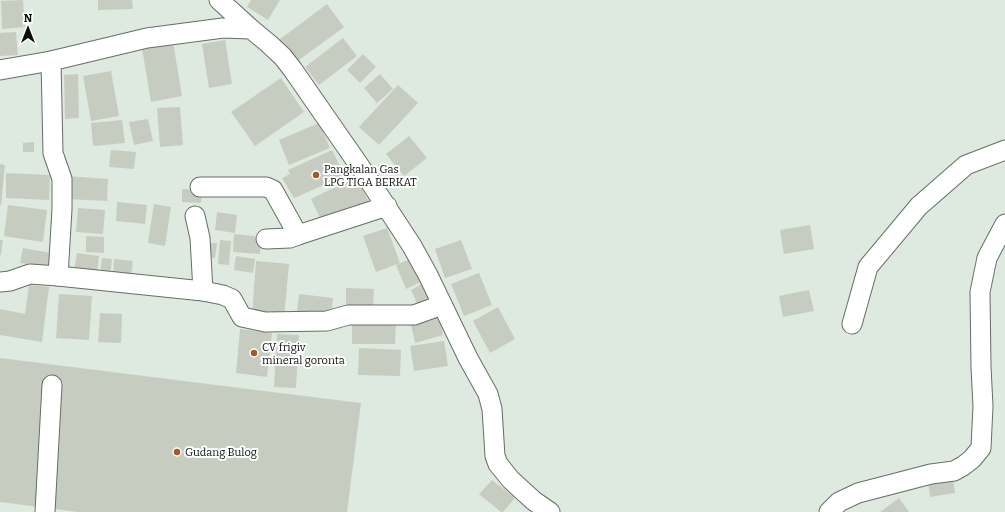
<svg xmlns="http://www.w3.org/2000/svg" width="1005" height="512" font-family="Bitter,serif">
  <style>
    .building { fill: #c7ccc0 }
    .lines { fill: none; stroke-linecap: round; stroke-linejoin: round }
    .minor-casing { stroke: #656e65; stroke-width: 21 }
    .minor { stroke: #fff; stroke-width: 19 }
    .poi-dot { fill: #9f5a2e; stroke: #fff; stroke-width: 1.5 }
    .labels { text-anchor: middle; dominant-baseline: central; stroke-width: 4; stroke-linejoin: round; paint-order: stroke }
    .poi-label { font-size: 11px; fill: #0a0e0b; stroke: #fff; text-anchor: start }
  </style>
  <rect width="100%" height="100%" fill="#dee9df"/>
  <g class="building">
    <path d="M 23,0 L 25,27 L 2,29 L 1,1 Z"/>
    <path d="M 98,0 L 132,0 L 133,9 L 98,10 Z"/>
    <path d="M 251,0 L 280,0 L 268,20 L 247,7 Z"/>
    <path d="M 327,4 L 344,27 L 295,63 L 279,40 Z"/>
    <path d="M 16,32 L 18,55 L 0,56 L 0,33 Z"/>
    <path d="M 343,38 L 357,56 L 319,85 L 305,67 Z"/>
    <path d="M 225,40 L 232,84 L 209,88 L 202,44 Z"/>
    <path d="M 173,42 L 182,96 L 151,102 L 142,48 Z"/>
    <path d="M 363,54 L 376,67 L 360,83 L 347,70 Z"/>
    <path d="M 111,71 L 119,116 L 91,121 L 83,76 Z"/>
    <path d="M 78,74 L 79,118 L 65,119 L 64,75 Z"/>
    <path d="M 380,74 L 393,89 L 377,103 L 364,88 Z"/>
    <path d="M 281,78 L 304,112 L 255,146 L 231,112 Z"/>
    <path d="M 398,85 L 418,103 L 379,145 L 359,127 Z"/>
    <path d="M 180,107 L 183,145 L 160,147 L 157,108 Z"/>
    <path d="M 148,119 L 153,141 L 134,145 L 129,122 Z"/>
    <path d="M 122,120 L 125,143 L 93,146 L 91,123 Z"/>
    <path d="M 319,123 L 330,148 L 289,165 L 279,140 Z"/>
    <path d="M 409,136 L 427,158 L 404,176 L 386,154 Z"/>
    <path d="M 34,142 L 34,152 L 23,152 L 23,143 Z"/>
    <path d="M 111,150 L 136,152 L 134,169 L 109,167 Z"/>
    <path d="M 332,150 L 345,176 L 294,198 L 282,178 L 290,174 L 288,170 Z"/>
    <path d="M 0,164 L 5,165 L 1,205 L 0,205 Z"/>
    <path d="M 6,173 L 50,175 L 49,200 L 6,198 Z"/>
    <path d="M 67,176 L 108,179 L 107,201 L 66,199 Z"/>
    <path d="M 356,177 L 369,202 L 323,224 L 311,199 Z"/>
    <path d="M 182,189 L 202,190 L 201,203 L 182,202 Z"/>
    <path d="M 117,202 L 147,205 L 145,224 L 116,221 Z"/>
    <path d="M 154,204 L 171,207 L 165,246 L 148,243 Z"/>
    <path d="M 8,205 L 47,210 L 43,242 L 4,236 Z"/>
    <path d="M 78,208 L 105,210 L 103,234 L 76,232 Z"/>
    <path d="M 217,212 L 237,215 L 235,233 L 215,230 Z"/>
    <path d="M 810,225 L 814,249 L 784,254 L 780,230 Z"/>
    <path d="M 387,228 L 400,263 L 376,272 L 363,236 Z"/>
    <path d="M 234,234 L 262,237 L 260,254 L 233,252 Z"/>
    <path d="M 86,236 L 104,237 L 104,253 L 86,252 Z"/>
    <path d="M 0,240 L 3,240 L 1,255 L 0,255 Z"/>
    <path d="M 220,240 L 231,241 L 229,265 L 218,264 Z"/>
    <path d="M 461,240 L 472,269 L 445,278 L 435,249 Z"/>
    <path d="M 209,243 L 217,243 L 215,258 L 207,257 Z"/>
    <path d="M 23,248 L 51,253 L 49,267 L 20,263 Z"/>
    <path d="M 77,253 L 99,256 L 97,274 L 74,271 Z"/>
    <path d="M 236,256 L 255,259 L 253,273 L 234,270 Z"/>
    <path d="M 102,258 L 112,259 L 110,276 L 100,275 Z"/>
    <path d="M 413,258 L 423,281 L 406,289 L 396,265 Z"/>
    <path d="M 114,259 L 133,261 L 131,277 L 113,276 Z"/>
    <path d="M 256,261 L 289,264 L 284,318 L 252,316 Z"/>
    <path d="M 479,273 L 492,305 L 464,316 L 451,284 Z"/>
    <path d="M 422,284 L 432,305 L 420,310 L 411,290 Z"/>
    <path d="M 29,285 L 49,287 L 42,342 L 0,335 L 0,309 L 25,314 Z"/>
    <path d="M 346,288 L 374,289 L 373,308 L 346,307 Z"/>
    <path d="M 809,290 L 814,311 L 783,317 L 779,296 Z"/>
    <path d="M 59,294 L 92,296 L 89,340 L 56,338 Z"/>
    <path d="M 299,294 L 333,298 L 331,317 L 297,313 Z"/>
    <path d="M 498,307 L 515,339 L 490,353 L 473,321 Z"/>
    <path d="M 100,313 L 122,314 L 121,343 L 98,342 Z"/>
    <path d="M 438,313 L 443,335 L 415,343 L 410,320 Z"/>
    <path d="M 352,322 L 396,322 L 395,344 L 352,344 Z"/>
    <path d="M 240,329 L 272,333 L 267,377 L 236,373 Z"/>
    <path d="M 277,334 L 299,335 L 296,388 L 274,387 Z"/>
    <path d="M 444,341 L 448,366 L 414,371 L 410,346 Z"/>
    <path d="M 359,348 L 401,350 L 400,376 L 358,375 Z"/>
    <path d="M 0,358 L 361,403 L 347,512 L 78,512 L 0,502 Z"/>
    <path d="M 952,470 L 955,493 L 930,497 L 927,474 Z"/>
    <path d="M 492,480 L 515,498 L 503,512 L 501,512 L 479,494 Z"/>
    <path d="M 899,498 L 909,512 L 880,512 Z"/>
  </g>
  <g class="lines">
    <g class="minor-casing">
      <g id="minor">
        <path d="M 219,0 L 251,29"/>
        <path d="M 51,61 L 53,153 L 62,179 L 62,209 L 58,276"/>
        <path d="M 0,70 L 51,61 L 147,38 L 223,28 L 251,29 L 268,43 L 283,57 L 293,70 L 361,168 L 412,246 L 428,275 L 468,358 L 488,394 L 492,409 L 495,456 L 498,464 L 511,480 L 534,501 L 550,512"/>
        <path d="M 200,187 L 266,187 L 273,190 L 298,235"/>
        <path d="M 266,239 L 290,238 L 298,235 L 387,206"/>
        <path d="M 0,282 L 10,281 L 30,274 L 58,276 L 203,291 L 200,238 L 195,216"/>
        <path d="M 203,291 L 223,295 L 232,299 L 242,317 L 265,322 L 327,321 L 348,315 L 414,315 L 442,305"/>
        <path d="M 852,324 L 868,267 L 919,206 L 966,165 L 1005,150"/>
        <path d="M 45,512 L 52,385"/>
        <path d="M 829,512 L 839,502 L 858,493 L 931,474 L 954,471 L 963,466 L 972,459 L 981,448 L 983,406 L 981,367 L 980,292 L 987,258 L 1005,224"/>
      </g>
    </g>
    <use href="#minor" class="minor"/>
  </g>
  <g class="poi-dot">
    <circle cx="316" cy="175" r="4"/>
    <circle cx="254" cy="353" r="4"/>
    <circle cx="177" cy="452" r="4"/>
  </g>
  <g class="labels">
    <g class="poi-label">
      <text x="324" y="169">Pangkalan Gas<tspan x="324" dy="13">LPG TIGA BERKAT</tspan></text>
      <text x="262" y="347">CV frigiv<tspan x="262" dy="13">mineral goronta</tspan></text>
      <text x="185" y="452">Gudang Bulog</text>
    </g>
  </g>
  <g transform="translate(28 28)" stroke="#ffffff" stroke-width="3" paint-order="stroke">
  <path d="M0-3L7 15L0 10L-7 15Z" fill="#0a0e0b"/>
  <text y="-6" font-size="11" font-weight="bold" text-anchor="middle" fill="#0a0e0b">N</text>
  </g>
</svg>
